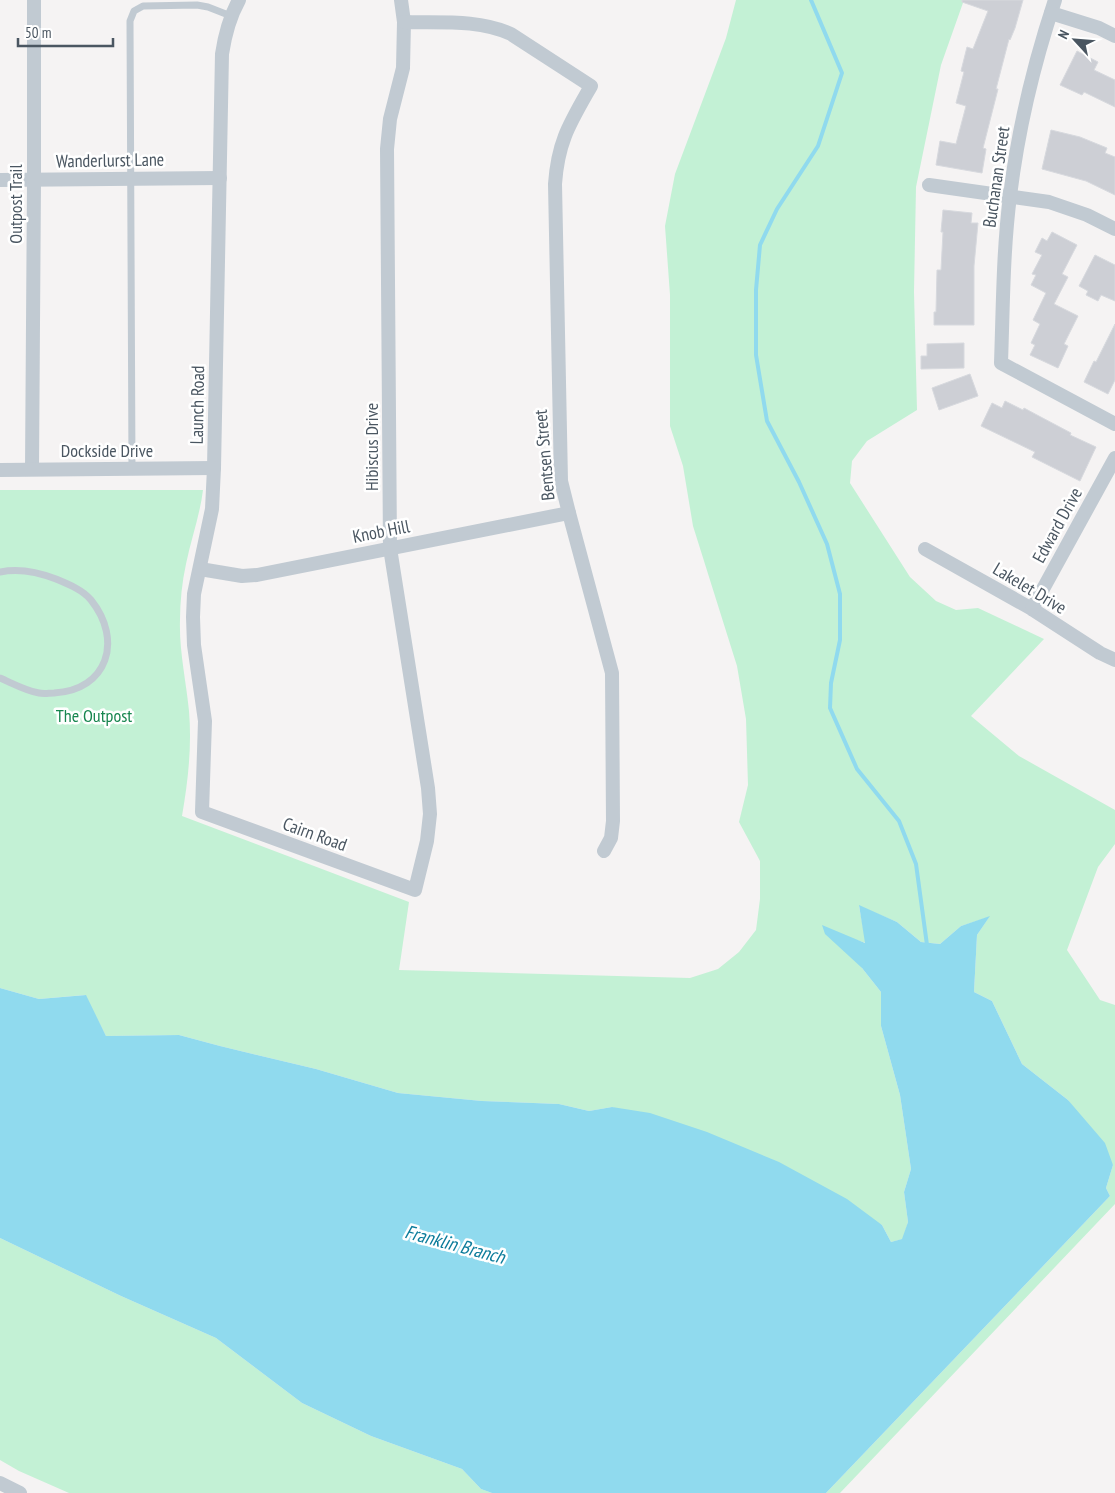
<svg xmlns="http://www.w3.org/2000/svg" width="1115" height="1493" font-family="'PT Sans Narrow',sans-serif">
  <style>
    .green { fill: #c3f1d5 }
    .water { fill: #90daee }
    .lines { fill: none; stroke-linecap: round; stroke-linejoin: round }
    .stream { stroke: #90daee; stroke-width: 4 }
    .building { fill: #cdcfd5; stroke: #d7d9de }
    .service { stroke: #c1cad2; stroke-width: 7 }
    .minor { stroke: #c1cad2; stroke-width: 14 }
    .labels { text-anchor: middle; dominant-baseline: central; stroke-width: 5; stroke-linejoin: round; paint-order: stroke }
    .street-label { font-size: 18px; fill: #4a5661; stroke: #fff }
    .park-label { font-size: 18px; fill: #17864f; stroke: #fff }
    .water-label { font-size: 19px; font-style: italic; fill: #0c7c9b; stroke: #fff }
  </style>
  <rect width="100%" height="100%" fill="#f5f3f3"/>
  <g class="green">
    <path d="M 736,0 L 964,0 L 941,65 L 916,187 L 914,292 L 917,410 L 867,441 L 852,461 L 850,483 L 910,577 L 936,601 L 956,610 L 978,608 L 1044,639 L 971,716 L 1019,756 L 1115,810 L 1115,844 L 1098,867 L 1067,950 L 1100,1000 L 1115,1005 L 1115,1204 L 840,1493 L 826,1493 L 1110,1196 L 1106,1188 L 1113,1165 L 1068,1100 L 1022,1064 L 992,1001 L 974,992 L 977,935 L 989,917 L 961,926 L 940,944 L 921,942 L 897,922 L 859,906 L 866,943 L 850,938 L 862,968 L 881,992 L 881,1026 L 900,1095 L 911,1169 L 904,1192 L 908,1222 L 903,1239 L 891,1242 L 882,1225 L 612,1107 L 589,1111 L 559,1104 L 482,1101 L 398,1093 L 316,1069 L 220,1046 L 179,1035 L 106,1036 L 85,995 L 39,999 L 0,988 L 0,490 L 203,490 C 200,515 191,539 186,564 C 182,582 180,602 180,620 C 179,651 186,680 189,711 C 192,747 188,781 182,816 L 409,902 L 399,970 L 690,978 L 718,969 L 739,952 L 756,930 L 760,899 L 760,861 L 739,822 L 748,785 L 746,719 L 737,666 L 693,526 L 683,466 L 670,426 L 670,295 L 665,226 L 675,174 L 726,38 Z"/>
    <path d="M 0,1238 L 121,1296 L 216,1338 L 302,1403 L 371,1436 L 462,1469 L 481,1489 L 492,1493 L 69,1493 L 19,1471 L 0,1460 Z"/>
  </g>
  <path class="water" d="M 859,905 L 897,922 L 921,942 L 940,944 L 961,926 L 990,916 L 977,935 L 974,992 L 992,1001 L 1022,1064 L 1068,1100 L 1105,1143 L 1113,1165 L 1106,1188 L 1110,1196 L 826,1493 L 492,1493 L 481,1489 L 462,1469 L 371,1436 L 302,1403 L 216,1338 L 121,1296 L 0,1238 L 0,988 L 39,999 L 86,995 L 106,1036 L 179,1035 L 220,1046 L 316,1069 L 398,1093 L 482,1101 L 559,1104 L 589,1111 L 612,1107 L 650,1113 L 707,1132 L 779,1162 L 847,1199 L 882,1225 L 891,1242 L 902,1239 L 908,1222 L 904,1192 L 911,1169 L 900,1095 L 881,1026 L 881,992 L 862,968 L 825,934 L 822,925 L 865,943 Z"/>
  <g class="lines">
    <path class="stream" d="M 811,0 L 842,73 L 818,146 L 777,209 L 760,245 L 756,290 L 756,355 L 767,421 L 799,482 L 827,544 L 840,594 L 840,640 L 831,683 L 830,708 L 857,769 L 899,821 L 916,864 L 927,945"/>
  </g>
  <g class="building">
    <path d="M 962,0 L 1023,0 L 1015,28 L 1010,40 L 1009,39 L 996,89 L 998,89 L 983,148 L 986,149 L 982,173 L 936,165 L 940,141 L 956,144 L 966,106 L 956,103 L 964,72 L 961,71 L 967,47 L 973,49 L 988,11 L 962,2 Z"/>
    <path d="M 1077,51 L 1098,62 L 1094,70 L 1115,80 L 1115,107 L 1084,92 L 1082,95 L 1060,85 Z"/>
    <path d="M 1051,130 L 1080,137 L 1107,148 L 1105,153 L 1115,157 L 1115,195 L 1086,181 L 1042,169 Z"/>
    <path d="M 943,210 L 972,213 L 971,223 L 978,223 L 974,266 L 974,325 L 934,325 L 934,312 L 936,312 L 937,270 L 941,270 L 943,232 L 941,232 Z"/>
    <path d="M 1052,232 L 1077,245 L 1062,274 L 1068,277 L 1054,304 L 1078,316 L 1064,344 L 1068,346 L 1058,368 L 1030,355 L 1035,345 L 1031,343 L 1040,324 L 1033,320 L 1046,293 L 1031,285 L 1036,275 L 1032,274 L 1042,255 L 1035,252 L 1042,238 L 1047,241 Z"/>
    <path d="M 1095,255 L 1115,265 L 1115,301 L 1101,295 L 1098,301 L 1086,295 L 1088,291 L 1079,286 Z"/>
    <path d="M 1115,324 L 1115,380 L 1108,394 L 1084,382 L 1094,361 L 1096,362 Z"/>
    <path d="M 964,343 L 964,368 L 921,369 L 921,356 L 927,356 L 927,344 Z"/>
    <path d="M 970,374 L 978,396 L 939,410 L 932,388 Z"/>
    <path d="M 1005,401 L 1023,410 L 1024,408 L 1037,415 L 1071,433 L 1070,435 L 1096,447 L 1080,481 L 1032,457 L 1035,452 L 981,426 L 992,403 L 1002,408 Z"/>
  </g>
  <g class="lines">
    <g class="service">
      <path d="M 132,468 L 130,21 L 134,11 L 143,6 L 197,5 L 208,7 L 231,16"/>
      <path d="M 0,572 C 19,568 38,572 56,579 C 68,584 83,590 91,600 C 123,640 108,690 54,693 C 49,693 44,694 39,693 C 26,691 12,683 0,678"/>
    </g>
    <g class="minor">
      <path d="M 239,0 C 229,18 225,34 222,54 L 214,468 L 212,509 L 194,594 L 193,617 L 194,645 L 205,721 L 202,812 L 415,890 L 427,841 L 430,814 L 428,788 L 390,548 L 387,149 L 390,119 L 403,68 L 404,22 L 401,0"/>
      <path d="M 1055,0 C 1034,63 1018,130 1010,196 C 1003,251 1003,307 1001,363 L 1115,424"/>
      <path d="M 1051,13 L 1099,28 L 1115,36"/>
      <path d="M 404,22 C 440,23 478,19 511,34 L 591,86 C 570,123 558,141 555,184 L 561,481 L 569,513 L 612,673 L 613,821 L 611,838 L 604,851"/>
      <path d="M 0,180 L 220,178"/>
      <path d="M 929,185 L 1049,202 L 1087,215 L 1115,229"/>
      <path d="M 32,469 L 34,180 L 34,0"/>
      <path d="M 0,470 L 214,468"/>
      <path d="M 925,549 L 1032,609 L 1100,653 L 1115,660"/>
      <path d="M 200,569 L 242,576 L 257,575 L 569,513"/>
      <path d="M 1032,609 L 1115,458"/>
      <path d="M 0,1483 L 20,1493"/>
    </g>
  </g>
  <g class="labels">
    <g class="street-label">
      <text transform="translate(110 160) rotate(-1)">Wanderlurst Lane</text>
      <text transform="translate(996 177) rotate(-82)">Buchanan Street</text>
      <text transform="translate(15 204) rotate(-90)">Outpost Trail</text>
      <text transform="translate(197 405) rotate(-89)">Launch Road</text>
      <text transform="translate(371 447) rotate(-90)">Hibiscus Drive</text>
      <text x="107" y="450">Dockside Drive</text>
      <text transform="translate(544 455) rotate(-95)">Bentsen Street</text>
      <text transform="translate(1057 525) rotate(-61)">Edward Drive</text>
      <text transform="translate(381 531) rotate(-11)">Knob Hill</text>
      <text transform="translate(1030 588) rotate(31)">Lakelet Drive</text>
      <text transform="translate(315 834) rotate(20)">Cairn Road</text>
    </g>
    <g class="park-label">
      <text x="94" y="715">The Outpost</text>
    </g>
    <g class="water-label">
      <text transform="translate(455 1244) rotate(15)">Franklin Branch</text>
    </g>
  </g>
  <g transform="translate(1075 40) rotate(296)" stroke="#ffffff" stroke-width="4" paint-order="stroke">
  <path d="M0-4L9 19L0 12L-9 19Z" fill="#4a5661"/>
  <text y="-8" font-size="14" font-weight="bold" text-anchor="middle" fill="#4a5661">N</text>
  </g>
  <path d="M18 38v8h95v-8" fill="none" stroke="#4a5661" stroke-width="2.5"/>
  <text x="25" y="38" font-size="15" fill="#4a5661" stroke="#ffffff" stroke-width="4" paint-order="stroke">50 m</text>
</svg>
